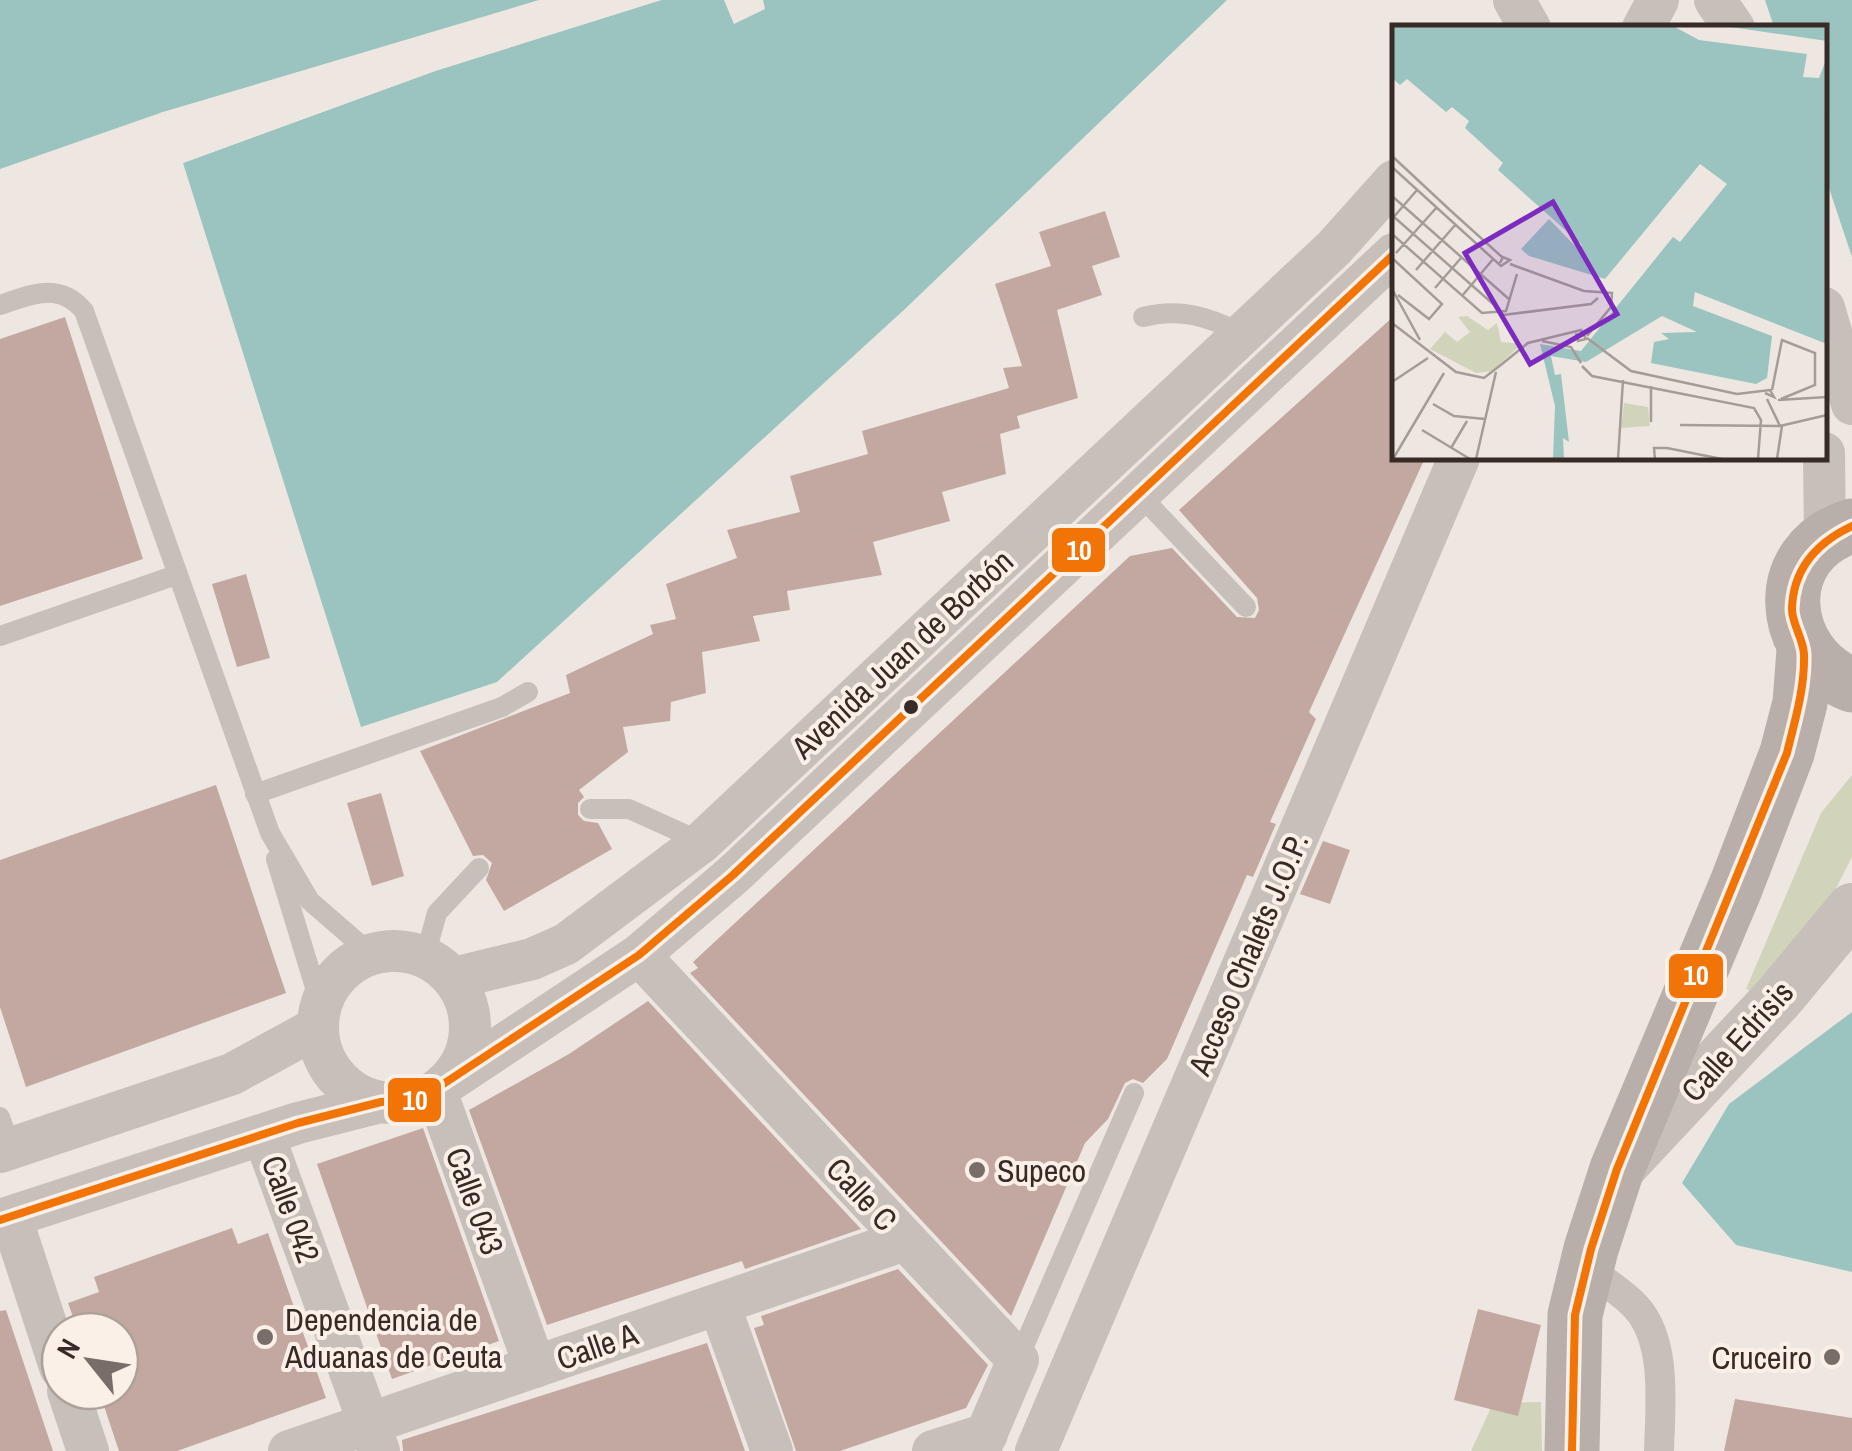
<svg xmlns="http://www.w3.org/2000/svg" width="1852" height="1451" font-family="'Archivo Narrow',sans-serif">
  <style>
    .green { fill: #d1d4ba }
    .water { fill: #9bc3bf }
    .pier { fill: #eee7e1 }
    .building { fill: #c3a8a1 }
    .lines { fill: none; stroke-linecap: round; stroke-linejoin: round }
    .service { stroke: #c7bfba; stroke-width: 20 }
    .pedestrian { stroke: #c7bfba; stroke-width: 30 }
    .minor { stroke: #c7bfba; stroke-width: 42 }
    .tertiary { stroke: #c7bfba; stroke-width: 52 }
    .secondary { stroke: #b8afaa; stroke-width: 55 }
    .bus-1-casing { stroke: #fbf0e8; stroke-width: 15 }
    .bus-1 { stroke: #f37406; stroke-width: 8 }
    .bus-dot { fill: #382b27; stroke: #fbf0e8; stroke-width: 4 }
    .poi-dot { fill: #786d68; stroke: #fbf0e8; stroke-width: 4 }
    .labels { text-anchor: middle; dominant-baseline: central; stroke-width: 8; stroke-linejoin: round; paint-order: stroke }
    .street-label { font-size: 32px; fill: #382b27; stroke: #fbf0e8 }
    .poi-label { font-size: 32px; fill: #382b27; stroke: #fbf0e8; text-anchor: start }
    .inset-river { fill: none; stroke: #9bc3bf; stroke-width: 5 }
    .inset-road { fill: none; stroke: #a59c97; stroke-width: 2.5 }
    .view { fill: #7b2cbf; fill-opacity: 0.15; stroke: #7b2cbf; stroke-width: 5 }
    .inset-edge { fill: none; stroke: #382b27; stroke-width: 5 }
    .line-badge { stroke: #fbf0e8; stroke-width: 4 }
    .badge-label { font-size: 28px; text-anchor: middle; font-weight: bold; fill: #fff }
  </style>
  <rect width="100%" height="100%" fill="#eee7e1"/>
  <g class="green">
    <path d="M 1852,775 L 1852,857 L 1822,916 L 1754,992 L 1746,989 L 1821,813 Z"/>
    <path d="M 1541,1402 L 1542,1451 L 1471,1451 L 1493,1403 Z"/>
  </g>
  <g class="water">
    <path d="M 0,0 L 539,0 L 160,113 L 0,169 Z"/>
    <path d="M 661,0 L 724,0 L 734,24 L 765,9 L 763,0 L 1227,0 L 906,308 L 497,682 L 361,727 L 183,163 L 435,71 Z"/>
    <path d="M 1765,0 L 1852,0 L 1852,257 L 1825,176 L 1824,28 L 1774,27 Z"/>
    <path d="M 1852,1012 L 1852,1272 L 1736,1245 L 1682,1183 L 1729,1104 Z"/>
  </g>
  <g class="pier">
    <path d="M 544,0 L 541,5 L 162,117 L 160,113 Z"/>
    <path d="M 644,0 L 661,0 L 435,71 L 183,163 L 181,158 L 433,67 Z"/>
  </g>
  <g class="building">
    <path d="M 1105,211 L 1120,257 L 1092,266 L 1102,295 L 1057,310 L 1078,398 L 1017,416 L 1020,428 L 1000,434 L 1006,474 L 942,492 L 950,521 L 873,542 L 882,575 L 787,591 L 790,610 L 753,616 L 760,641 L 702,652 L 706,693 L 671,702 L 670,721 L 623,727 L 628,752 L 579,790 L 584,797 L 578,803 L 578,815 L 584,821 L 598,823 L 612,849 L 504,911 L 486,880 L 492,863 L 483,855 L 473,856 L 420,751 L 570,693 L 566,675 L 653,634 L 650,625 L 676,619 L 666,584 L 737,558 L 727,530 L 800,512 L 790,476 L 868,454 L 862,431 L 1009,388 L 1003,368 L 1022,366 L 995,284 L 1051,266 L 1039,232 Z"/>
    <path d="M 1394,316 L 1394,458 L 1425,458 L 1309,712 L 1316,719 L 1270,822 L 1276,824 L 1253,877 L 1247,875 L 1167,1059 L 1143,1083 L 1133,1079 L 1125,1083 L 1108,1119 L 1085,1143 L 1011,1316 L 690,973 L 698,968 L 693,962 L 1130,556 L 1172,548 L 1237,617 L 1255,618 L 1259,610 L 1257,598 L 1179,510 Z"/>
    <path d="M 65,317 L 143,559 L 0,606 L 0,339 Z"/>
    <path d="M 246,574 L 270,658 L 237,667 L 212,584 Z"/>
    <path d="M 216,785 L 286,993 L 26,1087 L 0,1007 L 0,860 Z"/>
    <path d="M 381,793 L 404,876 L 372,886 L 347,803 Z"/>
    <path d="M 1323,841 L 1350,850 L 1330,904 L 1300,894 Z"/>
    <path d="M 648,1001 L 861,1229 L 745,1269 L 742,1261 L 547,1325 L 469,1110 L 569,1054 Z"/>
    <path d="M 423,1128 L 499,1341 L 392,1379 L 317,1164 Z"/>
    <path d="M 232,1228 L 238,1244 L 268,1233 L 326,1398 L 177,1451 L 119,1451 L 99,1391 L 120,1391 L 120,1331 L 78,1331 L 68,1303 L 99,1292 L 94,1277 Z"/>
    <path d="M 898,1269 L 988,1365 L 966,1408 L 840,1451 L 796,1451 L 754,1328 L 764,1325 L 761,1316 Z"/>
    <path d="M 1478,1309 L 1541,1325 L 1518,1416 L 1454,1400 Z"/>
    <path d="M 6,1310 L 53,1451 L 0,1451 L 0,1311 Z"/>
    <path d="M 707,1343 L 745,1451 L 403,1451 L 402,1440 Z"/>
    <path d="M 1735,1399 L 1852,1418 L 1852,1451 L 1724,1451 Z"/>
  </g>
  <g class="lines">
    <g class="service">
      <path d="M 0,305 C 31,295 59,281 84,311 L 270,833 L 310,901 L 371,954"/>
      <path d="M 1143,317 C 1180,308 1207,316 1241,333"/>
      <path d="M 1138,493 L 1246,607"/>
      <path d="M 0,636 L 176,575"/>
      <path d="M 255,794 L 502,707 L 528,692"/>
      <path d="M 590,809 L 629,809 L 702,842"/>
      <path d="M 276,859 L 321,1007"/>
      <path d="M 425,956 L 437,913 L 479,868"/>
      <path d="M 0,1117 L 11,1148"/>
      <path d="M 1018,1360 L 1134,1093"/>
    </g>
    <path class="pedestrian" d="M 1586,1268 C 1603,1280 1622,1292 1636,1307 C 1668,1342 1660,1407 1659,1451"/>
    <g class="minor">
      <path d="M 1514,0 L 1530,28"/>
      <path d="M 1715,0 L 1734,28"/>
      <path d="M 1643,28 L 1658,0"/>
      <path d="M 1824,308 L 1852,404"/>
      <path d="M 1824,453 L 1825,539"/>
      <circle cx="394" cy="1027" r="76"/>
      <path d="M 639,955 L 1018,1360 L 979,1451"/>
      <path d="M 454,978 L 532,959 L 566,944 L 702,842 L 1334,248 L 1394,181"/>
      <path d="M 446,1083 L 639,955 L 733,875 L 1394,254"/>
      <path d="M 436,1091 L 535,1367"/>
      <path d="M 264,1136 L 379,1451"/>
      <path d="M 0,1152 L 232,1074 L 318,1027"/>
      <path d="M 11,1217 L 60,1367"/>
      <path d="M 0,1220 L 298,1123 L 381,1102"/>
      <path d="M 719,1304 L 772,1451"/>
      <path d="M 68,1391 L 88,1451"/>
      <path d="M 289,1451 L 905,1240"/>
      <path d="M 933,1451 L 987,1434"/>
      <path d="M 1036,1451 L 1459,458"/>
    </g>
    <path class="tertiary" d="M 1619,1168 L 1779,997 L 1852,909"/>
    <g class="secondary">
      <path d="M 1852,526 C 1769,551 1777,655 1852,685"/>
      <path d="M 1572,1451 L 1575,1315 L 1591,1249 L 1617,1169 L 1736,886 L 1787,753 L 1800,703 L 1804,650"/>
    </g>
    <g class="bus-1-casing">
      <g id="bus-1">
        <path d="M 0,1220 L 298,1123 L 381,1102 L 419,1100 L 639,955 L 733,875 L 1394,254"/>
        <path d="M 1572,1451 L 1575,1315 L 1591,1249 L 1617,1169 L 1787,753 C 1795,720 1805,688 1804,654 C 1803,638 1792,624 1792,609 C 1793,568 1818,542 1852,526"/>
      </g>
    </g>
    <use href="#bus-1" class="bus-1"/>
  </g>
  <circle class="bus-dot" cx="911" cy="707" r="9"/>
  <g class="poi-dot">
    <circle cx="977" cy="1170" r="10"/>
    <circle cx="265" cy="1337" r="10"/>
    <circle cx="1832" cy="1357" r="10"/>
  </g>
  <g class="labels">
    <g class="street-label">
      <text transform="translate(902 654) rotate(-43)">Avenida Juan de Borbón</text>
      <text transform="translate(1248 954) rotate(-67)">Acceso Chalets J.O.P.</text>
      <text transform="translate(1737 1041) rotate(-48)">Calle Edrisis</text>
      <text transform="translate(862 1194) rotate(47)">Calle C</text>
      <text transform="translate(475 1201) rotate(70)">Calle 043</text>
      <text transform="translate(291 1209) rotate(70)">Calle 042</text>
      <text transform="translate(597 1346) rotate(-19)">Calle A</text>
    </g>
    <g class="poi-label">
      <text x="997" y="1170">Supeco</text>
      <text x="285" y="1319">Dependencia de<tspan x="285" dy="37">Aduanas de Ceuta</tspan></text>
      <text x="1812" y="1357" text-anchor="end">Cruceiro</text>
    </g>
  </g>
  <g transform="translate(1392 25)">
    <rect width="435" height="435" fill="#eee7e1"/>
    <path d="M 75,291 L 96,305 L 105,298 L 109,317 L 130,319 L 100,346 L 84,348 L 38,324 L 53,307 L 65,317 L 78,307 L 66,292 ZM 232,378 L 256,382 L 258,401 L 229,403 Z" fill="#d1d4ba"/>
    <path d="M 0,1 L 281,1 L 307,15 L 415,29 L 411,52 L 427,53 L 435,32 L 435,319 L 303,267 L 301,281 L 380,311 L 375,353 L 364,359 L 259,338 L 262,317 L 277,314 L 269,308 L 305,307 L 270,291 L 194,337 L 159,331 L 163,350 L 169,349 L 177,417 L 171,413 L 172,434 L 161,434 L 163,381 L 148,319 L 189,326 L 281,212 L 288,217 L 335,159 L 308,139 L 213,254 L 137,231 L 129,224 L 157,194 L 185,223 L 190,220 L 106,145 L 111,138 L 73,103 L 77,96 L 60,82 L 54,87 L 15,54 L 8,60 L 0,53 ZM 332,1 L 435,1 L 435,16 Z" fill="#9bc3bf"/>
    <path class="inset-river" d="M 76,99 L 101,113 L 134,118 L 435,88"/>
    <path class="inset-road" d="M 0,131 L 59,186M 0,142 L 109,241 L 118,235 L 111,232 L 108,238M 0,171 L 118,275M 59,186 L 110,232M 2,192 L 108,285M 0,194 L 25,165M 0,209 L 90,288 L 114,286 L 125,249M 4,228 L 45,182M 0,233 L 50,279 L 37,294 L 6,270M 118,239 L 192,266 L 220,268 L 219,282 L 195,311M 24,245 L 64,199M 43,263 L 69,233M 0,264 L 28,315M 70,271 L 102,233M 111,290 L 199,279 L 206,273M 0,298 L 64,347 L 92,353 L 110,339M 195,313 L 239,346 L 345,369 L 378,365 L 382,372 L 373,368M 150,316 L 179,322 L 189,338M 110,339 L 136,318 L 189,305 L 194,314 L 186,316 L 184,308M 190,341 L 200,351 L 362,383 L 369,395 L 366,434M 0,357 L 36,333M 259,361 L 259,397M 380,365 L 390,315 L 423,328 L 423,360 L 389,374M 375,374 L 388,401 L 435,390M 386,375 L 435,372M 41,379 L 62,391 L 93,394M 288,400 L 388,401M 30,405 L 78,434M 59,423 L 75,396M 1,434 L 52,348M 84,434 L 104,347M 226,434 L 231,355M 263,434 L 262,423 L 275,423 L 330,434M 385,434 L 390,401"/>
    <path class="view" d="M 161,177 L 225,289 L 138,339 L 73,228 Z"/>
    <rect width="435" height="435" class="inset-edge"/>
  </g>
  <g class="line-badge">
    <rect x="1050" y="526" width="57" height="48" rx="10" fill="#f37406"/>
    <rect x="1667" y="952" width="58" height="48" rx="10" fill="#f37406"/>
    <rect x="386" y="1076" width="57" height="48" rx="10" fill="#f37406"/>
  </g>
  <g class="badge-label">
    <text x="1079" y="560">10</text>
    <text x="1696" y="985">10</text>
    <text x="415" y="1110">10</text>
  </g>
  <g transform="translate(90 1361) rotate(300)"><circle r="48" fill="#fbf0e8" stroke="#ada19b" stroke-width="2.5"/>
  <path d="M0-8L18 38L0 25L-18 38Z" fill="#786d68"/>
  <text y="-15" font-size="28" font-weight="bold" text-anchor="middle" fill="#382b27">N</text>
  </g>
</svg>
